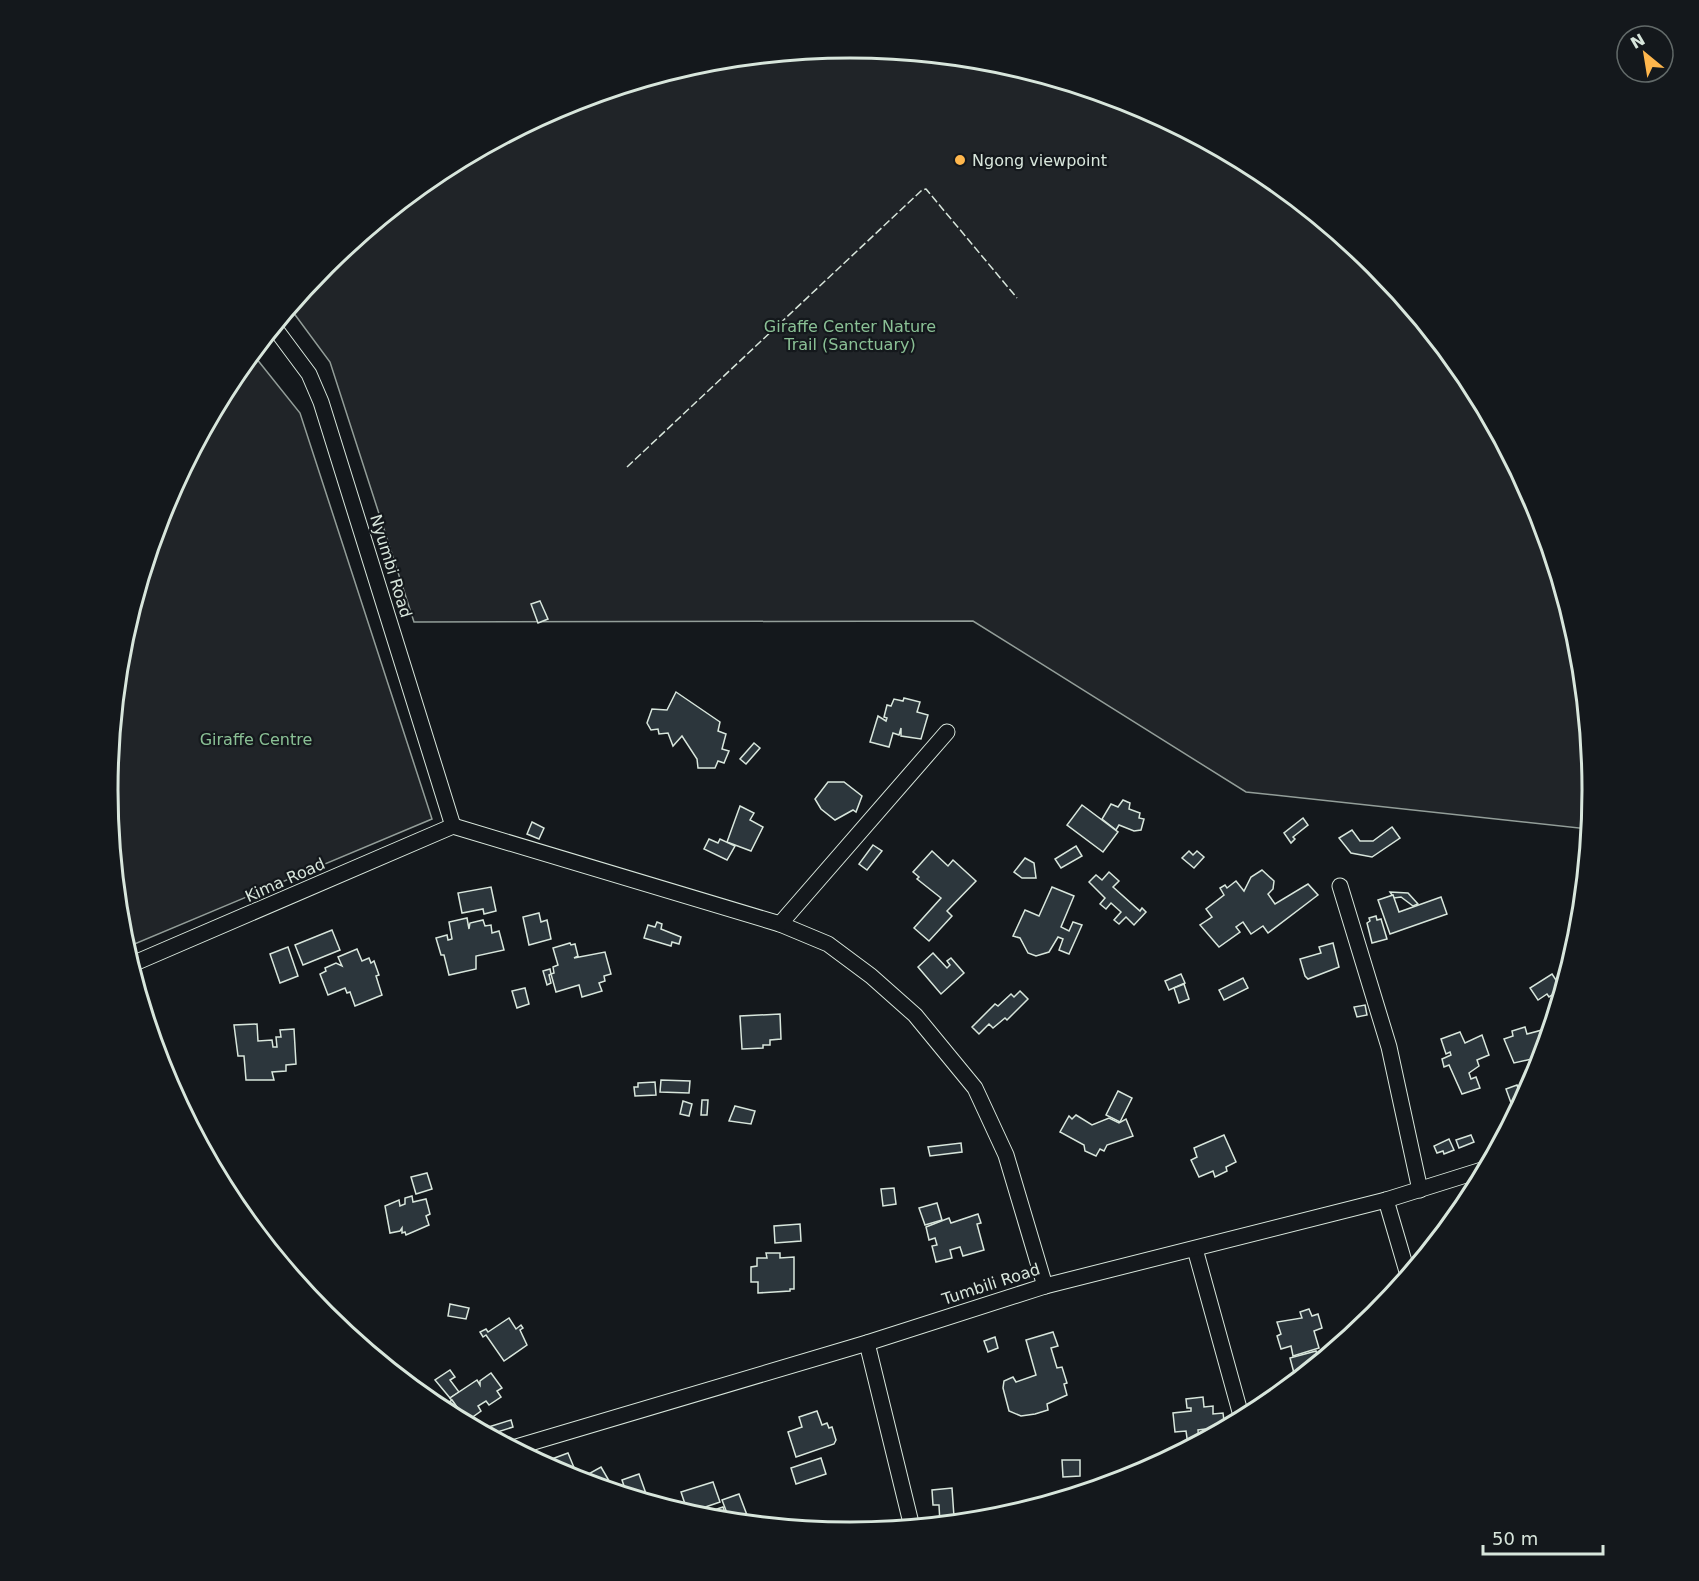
<svg xmlns="http://www.w3.org/2000/svg" width="1699" height="1581" font-family="'DejaVu Sans',sans-serif">
  <style>
    .green { fill: #202428; stroke: #939e99; stroke-width: 1.5 }
    .building { fill: #2c363c; stroke: #d8e6dc; stroke-width: 1.5 }
    .lines { fill: none; stroke-linecap: round; stroke-linejoin: round }
    .street-casing { stroke: #d8e6dc; stroke-width: 17 }
    .street { stroke: #14181c; stroke-width: 15 }
    .fence { stroke: #d8e6dc; stroke-width: 1.5; stroke-dasharray: 8 3; stroke-linecap: butt }
    .poi-dot { fill: #ffb74d; stroke: #14181c; stroke-width: 2 }
    .labels { text-anchor: middle; dominant-baseline: central; stroke-width: 4.5; stroke-linejoin: round; paint-order: stroke }
    .poi-label { font-size: 16px; fill: #d8e6dc; stroke: #14181c; text-anchor: start }
    .park-label { font-size: 16px; fill: #8ac095; stroke: #14181c }
    .street-label { font-size: 16px; fill: #d8e6dc; stroke: #14181c }
    .rim { fill: none; stroke: #d8e6dc; stroke-width: 3 }
  </style>
  <rect width="100%" height="100%" fill="#14181c"/>
  <g class="green">
    <path d="M 849,48 L 995,62 L 1134,105 L 1262,173 L 1375,266 L 1467,378 L 1536,507 L 1578,646 L 1592,791 L 1588,829 L 1246,792 L 973,621 L 414,622 L 330,362 L 290,308 L 325,265 L 437,173 L 566,104 L 705,62 Z"/>
    <path d="M 252,353 L 300,413 L 432,819 L 125,948 L 121,935 L 107,790 L 121,645 L 164,506 L 232,378 Z"/>
  </g>
  <g class="building">
    <path d="M 540,601 L 548,619 L 538,623 L 531,604 Z"/>
    <path d="M 676,692 L 720,722 L 718,731 L 726,734 L 722,749 L 729,751 L 724,763 L 718,761 L 715,768 L 698,768 L 697,759 L 682,736 L 673,746 L 668,733 L 659,734 L 658,729 L 651,730 L 647,723 L 652,709 L 667,710 Z"/>
    <path d="M 904,698 L 920,702 L 917,712 L 928,715 L 921,739 L 901,736 L 901,728 L 899,735 L 893,733 L 889,747 L 870,742 L 878,716 L 886,721 L 887,718 L 884,717 L 887,705 L 891,706 L 894,699 L 903,701 Z"/>
    <path d="M 754,743 L 760,748 L 746,764 L 740,759 Z"/>
    <path d="M 828,782 L 844,782 L 862,796 L 856,812 L 853,810 L 835,820 L 821,809 L 815,799 Z"/>
    <path d="M 1123,800 L 1130,803 L 1129,809 L 1140,813 L 1139,818 L 1144,819 L 1141,830 L 1134,831 L 1119,825 L 1116,830 L 1102,819 L 1111,804 L 1118,807 Z"/>
    <path d="M 1082,805 L 1118,832 L 1103,852 L 1067,825 Z"/>
    <path d="M 740,806 L 754,813 L 750,820 L 763,827 L 751,851 L 727,842 Z"/>
    <path d="M 1303,818 L 1308,825 L 1293,837 L 1295,839 L 1291,843 L 1284,833 Z"/>
    <path d="M 532,822 L 544,828 L 539,839 L 527,834 Z"/>
    <path d="M 1392,827 L 1400,838 L 1372,857 L 1351,853 L 1339,838 L 1352,830 L 1360,841 L 1373,841 Z"/>
    <path d="M 709,839 L 718,843 L 720,839 L 735,846 L 727,860 L 704,849 Z"/>
    <path d="M 873,845 L 882,851 L 867,870 L 859,864 Z"/>
    <path d="M 1076,846 L 1082,856 L 1061,868 L 1055,859 Z"/>
    <path d="M 932,851 L 948,866 L 953,860 L 976,881 L 947,911 L 952,916 L 929,941 L 914,928 L 941,898 L 917,879 L 919,877 L 913,872 Z"/>
    <path d="M 1189,851 L 1193,855 L 1197,851 L 1204,857 L 1194,868 L 1182,858 Z"/>
    <path d="M 1025,858 L 1034,863 L 1036,878 L 1022,878 L 1014,872 Z"/>
    <path d="M 1262,870 L 1274,881 L 1273,889 L 1268,894 L 1275,904 L 1308,884 L 1318,895 L 1268,933 L 1263,926 L 1251,934 L 1243,922 L 1236,927 L 1240,932 L 1219,947 L 1200,925 L 1212,917 L 1206,909 L 1224,895 L 1220,888 L 1225,885 L 1227,888 L 1236,881 L 1244,891 L 1251,877 Z"/>
    <path d="M 1109,872 L 1119,881 L 1113,887 L 1140,911 L 1142,908 L 1146,912 L 1134,925 L 1126,917 L 1119,924 L 1114,920 L 1121,912 L 1111,903 L 1106,909 L 1100,904 L 1105,898 L 1089,882 L 1096,875 L 1102,880 Z"/>
    <path d="M 491,887 L 496,911 L 484,914 L 483,909 L 462,913 L 458,893 Z"/>
    <path d="M 1052,887 L 1074,896 L 1061,927 L 1069,931 L 1073,922 L 1082,925 L 1069,954 L 1059,950 L 1063,939 L 1058,937 L 1049,952 L 1036,956 L 1028,953 L 1020,938 L 1013,936 L 1025,910 L 1039,916 Z"/>
    <path d="M 1390,892 L 1408,893 L 1418,904 L 1413,906 L 1401,897 L 1394,898 Z"/>
    <path d="M 1393,895 L 1399,912 L 1441,897 L 1447,914 L 1390,934 L 1378,900 Z"/>
    <path d="M 539,913 L 541,922 L 547,920 L 551,939 L 529,945 L 523,917 Z"/>
    <path d="M 1376,916 L 1377,920 L 1381,919 L 1387,939 L 1372,943 L 1367,923 L 1370,921 L 1369,918 Z"/>
    <path d="M 467,918 L 469,929 L 470,923 L 483,920 L 485,926 L 491,925 L 492,933 L 499,931 L 504,950 L 476,956 L 476,969 L 449,975 L 444,955 L 441,955 L 436,938 L 447,935 L 448,940 L 452,939 L 449,922 Z"/>
    <path d="M 657,922 L 662,924 L 661,929 L 681,937 L 679,944 L 672,942 L 671,946 L 644,938 L 648,925 L 655,927 Z"/>
    <path d="M 332,930 L 340,950 L 303,965 L 295,945 Z"/>
    <path d="M 570,943 L 571,945 L 575,944 L 578,956 L 574,958 L 605,952 L 611,974 L 604,976 L 605,981 L 599,983 L 602,991 L 582,997 L 579,985 L 556,992 L 551,974 L 549,975 L 551,983 L 547,985 L 543,971 L 550,969 L 551,974 L 554,973 L 553,967 L 558,965 L 553,948 Z"/>
    <path d="M 1333,943 L 1339,967 L 1308,979 L 1305,976 L 1300,959 L 1321,953 L 1319,947 Z"/>
    <path d="M 288,947 L 298,976 L 280,983 L 270,954 Z"/>
    <path d="M 357,949 L 362,961 L 369,958 L 371,963 L 374,961 L 379,975 L 376,976 L 382,995 L 355,1006 L 350,992 L 347,993 L 345,988 L 328,995 L 320,974 L 326,971 L 325,968 L 336,963 L 342,966 L 338,957 Z"/>
    <path d="M 933,953 L 947,968 L 950,965 L 947,961 L 951,958 L 964,973 L 941,994 L 918,967 Z"/>
    <path d="M 1181,974 L 1185,983 L 1169,990 L 1165,981 Z"/>
    <path d="M 1552,974 L 1562,989 L 1549,997 L 1547,994 L 1538,1000 L 1530,988 Z"/>
    <path d="M 1243,978 L 1248,988 L 1224,1000 L 1219,990 Z"/>
    <path d="M 1184,984 L 1189,999 L 1179,1003 L 1174,988 Z"/>
    <path d="M 525,988 L 529,1004 L 517,1008 L 512,991 Z"/>
    <path d="M 1020,991 L 1028,999 L 1007,1020 L 1005,1018 L 993,1028 L 989,1024 L 979,1034 L 972,1027 L 995,1004 L 998,1006 L 1011,994 L 1014,997 Z"/>
    <path d="M 1365,1005 L 1367,1015 L 1357,1017 L 1354,1007 Z"/>
    <path d="M 780,1014 L 781,1039 L 770,1040 L 770,1045 L 763,1045 L 763,1048 L 742,1049 L 740,1016 Z"/>
    <path d="M 257,1024 L 258,1041 L 272,1040 L 273,1047 L 277,1047 L 276,1037 L 281,1037 L 280,1030 L 294,1029 L 296,1064 L 286,1065 L 286,1071 L 272,1072 L 274,1080 L 246,1080 L 244,1056 L 238,1056 L 234,1025 Z"/>
    <path d="M 1525,1027 L 1527,1034 L 1542,1030 L 1546,1041 L 1541,1057 L 1514,1063 L 1504,1039 L 1513,1036 L 1512,1031 Z"/>
    <path d="M 1460,1032 L 1465,1043 L 1482,1035 L 1489,1055 L 1477,1060 L 1479,1066 L 1469,1073 L 1471,1079 L 1476,1077 L 1480,1088 L 1462,1094 L 1449,1065 L 1444,1067 L 1442,1059 L 1451,1055 L 1450,1052 L 1446,1054 L 1441,1039 Z"/>
    <path d="M 661,1080 L 690,1081 L 689,1093 L 660,1092 Z"/>
    <path d="M 655,1082 L 656,1095 L 635,1096 L 634,1087 L 638,1087 L 638,1083 Z"/>
    <path d="M 1517,1085 L 1520,1094 L 1527,1091 L 1515,1114 L 1506,1089 Z"/>
    <path d="M 1118,1091 L 1132,1098 L 1120,1122 L 1106,1115 Z"/>
    <path d="M 702,1100 L 708,1100 L 707,1115 L 701,1115 Z"/>
    <path d="M 683,1101 L 692,1104 L 689,1116 L 680,1114 Z"/>
    <path d="M 735,1106 L 755,1111 L 751,1124 L 729,1121 Z"/>
    <path d="M 1076,1115 L 1092,1125 L 1109,1118 L 1119,1123 L 1126,1119 L 1133,1136 L 1107,1145 L 1104,1151 L 1100,1149 L 1096,1156 L 1085,1151 L 1084,1145 L 1060,1132 L 1069,1116 L 1072,1119 Z"/>
    <path d="M 1224,1135 L 1236,1162 L 1226,1167 L 1227,1171 L 1215,1177 L 1213,1171 L 1199,1177 L 1191,1160 L 1197,1157 L 1194,1148 Z"/>
    <path d="M 1471,1135 L 1474,1142 L 1459,1148 L 1456,1140 Z"/>
    <path d="M 1449,1139 L 1454,1150 L 1444,1154 L 1443,1151 L 1437,1153 L 1434,1146 Z"/>
    <path d="M 961,1143 L 962,1152 L 930,1156 L 928,1147 Z"/>
    <path d="M 427,1173 L 432,1189 L 416,1194 L 411,1177 Z"/>
    <path d="M 894,1188 L 896,1204 L 883,1206 L 881,1189 Z"/>
    <path d="M 412,1196 L 413,1202 L 426,1199 L 430,1214 L 426,1216 L 429,1225 L 406,1235 L 405,1232 L 402,1233 L 402,1228 L 400,1231 L 390,1233 L 385,1206 L 399,1200 L 400,1206 L 405,1204 L 405,1198 Z"/>
    <path d="M 937,1203 L 942,1220 L 925,1225 L 919,1208 Z"/>
    <path d="M 978,1214 L 981,1223 L 977,1224 L 984,1250 L 963,1256 L 960,1247 L 950,1250 L 952,1258 L 936,1262 L 932,1246 L 937,1245 L 935,1238 L 929,1240 L 926,1227 L 949,1218 L 951,1223 Z"/>
    <path d="M 800,1224 L 801,1241 L 775,1243 L 774,1226 Z"/>
    <path d="M 766,1253 L 780,1253 L 780,1258 L 794,1257 L 794,1289 L 790,1289 L 790,1291 L 758,1293 L 758,1282 L 751,1282 L 751,1267 L 757,1266 L 757,1258 L 767,1258 Z"/>
    <path d="M 450,1304 L 469,1308 L 466,1319 L 448,1316 Z"/>
    <path d="M 1309,1309 L 1312,1316 L 1318,1314 L 1322,1328 L 1314,1331 L 1319,1348 L 1293,1356 L 1291,1346 L 1281,1349 L 1277,1336 L 1281,1334 L 1277,1322 L 1302,1318 L 1300,1312 Z"/>
    <path d="M 509,1318 L 516,1329 L 521,1325 L 523,1328 L 520,1330 L 527,1345 L 504,1361 L 486,1335 L 483,1337 L 480,1332 L 486,1329 L 488,1332 Z"/>
    <path d="M 1053,1332 L 1058,1346 L 1051,1348 L 1057,1368 L 1062,1367 L 1067,1383 L 1064,1384 L 1067,1395 L 1047,1404 L 1048,1410 L 1035,1414 L 1021,1416 L 1009,1411 L 1003,1388 L 1004,1381 L 1013,1377 L 1016,1382 L 1036,1375 L 1026,1340 Z"/>
    <path d="M 995,1337 L 998,1348 L 988,1352 L 984,1341 Z"/>
    <path d="M 1316,1351 L 1319,1361 L 1311,1368 L 1294,1373 L 1290,1358 Z"/>
    <path d="M 450,1370 L 455,1377 L 450,1380 L 459,1392 L 450,1398 L 435,1380 Z"/>
    <path d="M 491,1373 L 502,1388 L 497,1391 L 501,1397 L 489,1405 L 486,1401 L 478,1406 L 481,1411 L 467,1421 L 450,1398 L 477,1380 L 480,1385 L 480,1381 Z"/>
    <path d="M 1203,1397 L 1204,1407 L 1213,1406 L 1213,1414 L 1223,1413 L 1225,1428 L 1205,1438 L 1205,1429 L 1198,1430 L 1199,1442 L 1188,1445 L 1186,1431 L 1175,1432 L 1173,1413 L 1191,1411 L 1191,1408 L 1187,1408 L 1186,1399 Z"/>
    <path d="M 452,1400 L 467,1421 L 465,1423 L 448,1411 L 452,1409 L 448,1403 Z"/>
    <path d="M 817,1411 L 822,1425 L 827,1423 L 829,1428 L 832,1427 L 836,1440 L 834,1444 L 796,1457 L 788,1432 L 802,1427 L 799,1417 Z"/>
    <path d="M 511,1420 L 513,1427 L 488,1435 L 483,1433 L 482,1429 Z"/>
    <path d="M 568,1453 L 575,1470 L 563,1475 L 541,1463 Z"/>
    <path d="M 821,1458 L 826,1474 L 796,1484 L 791,1468 Z"/>
    <path d="M 1062,1460 L 1080,1460 L 1080,1476 L 1063,1477 Z"/>
    <path d="M 601,1467 L 615,1491 L 586,1483 L 583,1477 Z"/>
    <path d="M 639,1474 L 649,1502 L 627,1495 L 622,1480 Z"/>
    <path d="M 713,1482 L 720,1502 L 688,1513 L 681,1492 Z"/>
    <path d="M 952,1488 L 954,1517 L 950,1517 L 950,1523 L 940,1524 L 939,1505 L 933,1505 L 932,1490 Z"/>
    <path d="M 739,1494 L 750,1523 L 730,1521 L 722,1500 Z"/>
    <path d="M 723,1507 L 728,1521 L 710,1519 L 708,1512 Z"/>
  </g>
  <g class="lines">
    <g class="street-casing">
      <g id="street">
        <path d="M 274,327 L 309,374 L 321,402 L 453,826"/>
        <path d="M 453,826 L 780,924 L 828,944 L 871,976 L 915,1015 L 975,1088 L 1006,1155 L 1045,1286"/>
        <path d="M 1340,886 L 1389,1047 L 1420,1190"/>
        <path d="M 780,924 L 947,732"/>
        <path d="M 130,965 L 453,826"/>
        <path d="M 1386,1200 L 1408,1275"/>
        <path d="M 1195,1249 L 1242,1419"/>
        <path d="M 867,1343 L 912,1527"/>
        <path d="M 513,1448 L 867,1343 L 1045,1286 L 1386,1200 L 1485,1169"/>
      </g>
    </g>
    <use href="#street" class="street"/>
    <path class="fence" d="M 627,467 L 922,190 L 926,189 L 1017,298"/>
  </g>
  <circle class="poi-dot" cx="960" cy="160" r="6"/>
  <g class="labels">
    <g class="poi-label">
      <text x="972" y="160">Ngong viewpoint</text>
    </g>
    <g class="park-label">
      <text x="850" y="326">Giraffe Center Nature<tspan x="850" dy="18">Trail (Sanctuary)</tspan></text>
      <text x="256" y="739">Giraffe Centre</text>
    </g>
    <g class="street-label">
      <text transform="translate(391 566) rotate(73)">Nyumbi Road</text>
      <text transform="translate(285 880) rotate(-24)">Kima Road</text>
      <text transform="translate(991 1284) rotate(-18)">Tumbili Road</text>
    </g>
  </g>
  <path d="M0 0H1699V1581H0ZM118 790a732 732 0 1 1 1464 0a732 732 0 1 1-1464 0Z" fill="#14181c" fill-rule="evenodd"/>
  <path class="rim" d="M118 790a732 732 0 1 1 1464 0a732 732 0 1 1-1464 0Z"/>
  <g transform="translate(1645 54) rotate(330)"><circle r="28" fill="#14181c" stroke="#626a69" stroke-width="1.5"/>
  <path d="M0-4.5L10 22L0 15L-10 22Z" fill="#ffb74d"/>
  <text y="-9" font-size="16" font-weight="bold" text-anchor="middle" fill="#d8e6dc">N</text>
  </g>
  <path d="M1483 1545v9h120v-9" fill="none" stroke="#d8e6dc" stroke-width="3"/>
  <text x="1492" y="1545" font-size="18" fill="#d8e6dc" stroke="#14181c" stroke-width="4.5" paint-order="stroke">50 m</text>
</svg>
